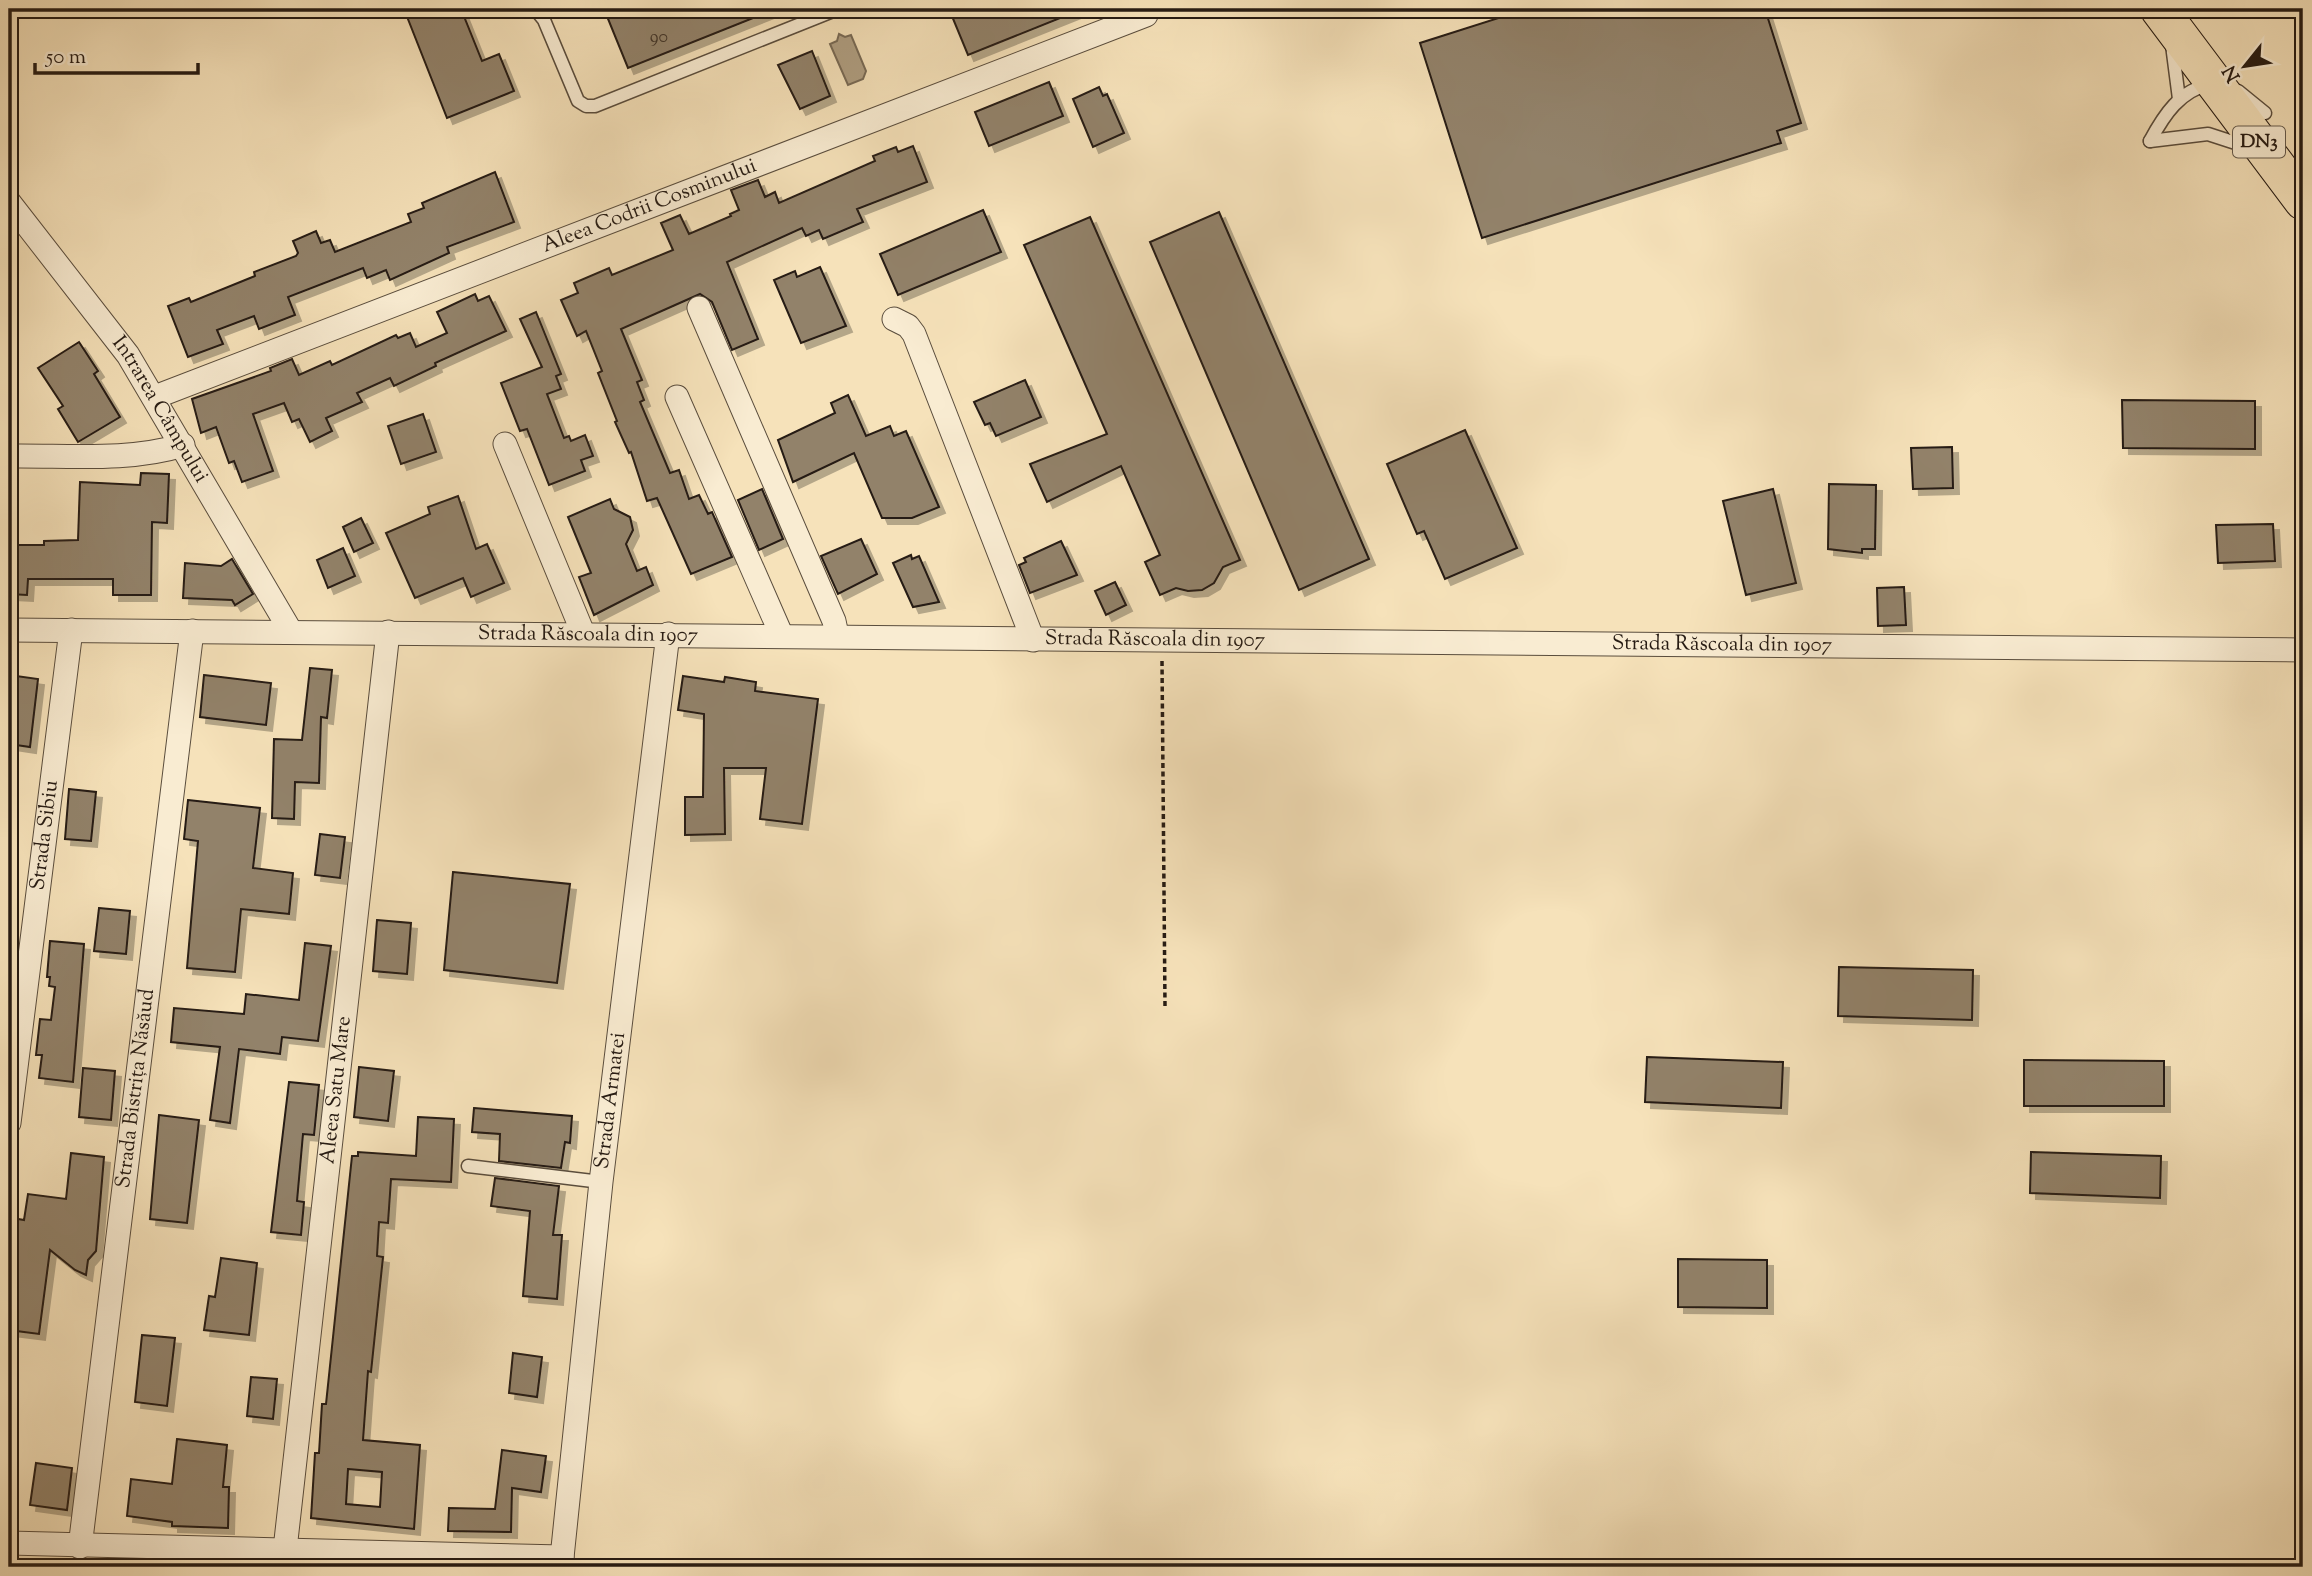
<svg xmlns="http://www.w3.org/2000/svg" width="2312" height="1576" font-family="'Sorts Mill Goudy',serif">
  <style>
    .water { fill: #af9e81; stroke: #786a55; stroke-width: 2 }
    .building { fill: #92826a; stroke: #261b13; stroke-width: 2; fill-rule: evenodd; filter: url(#shadow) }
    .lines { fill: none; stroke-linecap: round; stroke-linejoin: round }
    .service-casing { stroke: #5a4d3d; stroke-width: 15 }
    .minor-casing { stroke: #5a4d3d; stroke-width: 25 }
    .primary-casing { stroke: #261b13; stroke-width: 39 }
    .path { stroke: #261b13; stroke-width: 3.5; stroke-dasharray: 5 3.5; stroke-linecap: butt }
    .service { stroke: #f9ecd2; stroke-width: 12 }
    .minor { stroke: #f9ecd2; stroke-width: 23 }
    .primary { stroke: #f6e2ba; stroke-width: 37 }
    .labels { text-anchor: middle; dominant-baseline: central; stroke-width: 5; stroke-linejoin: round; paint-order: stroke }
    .number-label { font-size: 18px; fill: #413529 }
    .shield { fill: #f9ecd2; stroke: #655a4c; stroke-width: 2 }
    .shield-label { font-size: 19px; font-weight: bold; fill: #261b13 }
    .street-label { font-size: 21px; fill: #261b13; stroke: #f9ecd2 }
  </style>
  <defs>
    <filter id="shadow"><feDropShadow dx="6" dy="6" stdDeviation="0" flood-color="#0004"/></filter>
  </defs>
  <rect width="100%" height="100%" fill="#f6e2ba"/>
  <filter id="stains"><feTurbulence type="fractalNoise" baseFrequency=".00286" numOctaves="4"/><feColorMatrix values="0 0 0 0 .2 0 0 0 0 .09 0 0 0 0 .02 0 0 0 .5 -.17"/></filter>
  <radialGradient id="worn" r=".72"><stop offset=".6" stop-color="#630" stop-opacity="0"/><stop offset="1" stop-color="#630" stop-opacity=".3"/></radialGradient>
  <path class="water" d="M 839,34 L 845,37 L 851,35 L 866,71 L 863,79 L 848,85 L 830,44 L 837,41 Z"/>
  <g class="building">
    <path d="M 404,9 L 461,9 L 482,61 L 499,54 L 514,91 L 447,118 Z"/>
    <path d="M 604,9 L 773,9 L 773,10 L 628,68 Z"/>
    <path d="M 949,9 L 1080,9 L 1080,10 L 968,55 Z"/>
    <path d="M 1527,9 L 1765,9 L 1801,123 L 1777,131 L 1781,143 L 1482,238 L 1420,43 Z"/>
    <path d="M 812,51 L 830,96 L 800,109 L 778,65 Z"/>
    <path d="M 1049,82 L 1063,116 L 989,146 L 975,112 Z"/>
    <path d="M 1099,87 L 1103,96 L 1107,94 L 1124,133 L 1093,147 L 1073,99 Z"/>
    <path d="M 913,146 L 927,182 L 857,209 L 863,222 L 823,239 L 819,230 L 806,236 L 802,228 L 727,262 L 758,339 L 732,350 L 712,302 L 700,294 L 621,329 L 642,380 L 637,382 L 644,400 L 640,402 L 670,473 L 679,470 L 689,499 L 699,495 L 708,514 L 712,512 L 732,557 L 691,574 L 657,498 L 647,501 L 631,452 L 629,453 L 615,422 L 617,421 L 598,373 L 602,371 L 586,331 L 577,336 L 561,300 L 578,293 L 574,283 L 609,268 L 612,275 L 673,250 L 661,223 L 680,215 L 689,234 L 731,216 L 730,214 L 739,210 L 731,190 L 758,180 L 765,197 L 775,192 L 779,203 L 875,161 L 873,156 L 896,147 L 898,152 Z"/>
    <path d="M 495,172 L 514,222 L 447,247 L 449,253 L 390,280 L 386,270 L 367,278 L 363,268 L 288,297 L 295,315 L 259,329 L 254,316 L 217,330 L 223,344 L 188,357 L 168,306 L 189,298 L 191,302 L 255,276 L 254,272 L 296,256 L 298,253 L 293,241 L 316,231 L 321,243 L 330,240 L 335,252 L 411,222 L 408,214 L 424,208 L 422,203 Z"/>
    <path d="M 983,210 L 1001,252 L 898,295 L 880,254 Z"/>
    <path d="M 1219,212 L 1369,559 L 1299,590 L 1150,242 Z"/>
    <path d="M 1090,217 L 1240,560 L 1223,567 L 1214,583 L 1202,590 L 1188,591 L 1176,588 L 1160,595 L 1145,562 L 1160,555 L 1121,466 L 1047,502 L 1030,464 L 1107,434 L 1024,245 Z"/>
    <path d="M 820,267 L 846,326 L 801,343 L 774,280 L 795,271 L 797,277 Z"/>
    <path d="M 475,294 L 478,301 L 489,296 L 506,331 L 435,363 L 436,366 L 394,386 L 390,378 L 357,393 L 362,402 L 326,418 L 332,431 L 310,442 L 299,419 L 292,422 L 284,403 L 253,414 L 273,471 L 242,482 L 234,461 L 229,463 L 216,427 L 201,433 L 192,399 L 271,371 L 270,368 L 292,359 L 299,375 L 330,361 L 332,365 L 396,335 L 398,338 L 410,333 L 416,347 L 447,333 L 437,312 Z"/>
    <path d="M 536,312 L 561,374 L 556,376 L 561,389 L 547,394 L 564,438 L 569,436 L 571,441 L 585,435 L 593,456 L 581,460 L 585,471 L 549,485 L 527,429 L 520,431 L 501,383 L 542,367 L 520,319 Z"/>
    <path d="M 79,342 L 98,371 L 94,374 L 120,417 L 78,442 L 58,409 L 63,406 L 38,368 Z"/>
    <path d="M 1025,380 L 1041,417 L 996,436 L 990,423 L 985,425 L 974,402 Z"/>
    <path d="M 848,395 L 866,436 L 890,426 L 894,436 L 906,431 L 939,507 L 912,518 L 882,518 L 854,453 L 793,482 L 778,440 L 835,413 L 831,403 Z"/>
    <path d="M 2122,400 L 2255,401 L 2255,449 L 2123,448 Z"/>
    <path d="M 423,414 L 436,452 L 401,464 L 388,426 Z"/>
    <path d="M 1465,430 L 1517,548 L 1445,579 L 1424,531 L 1417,534 L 1387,464 Z"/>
    <path d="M 1952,447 L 1953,488 L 1913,489 L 1911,448 Z"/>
    <path d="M 141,473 L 169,474 L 167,523 L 152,522 L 151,595 L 113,595 L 113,579 L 28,579 L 27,595 L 9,594 L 9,545 L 44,545 L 44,541 L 78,540 L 80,482 L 140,485 Z"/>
    <path d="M 1829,484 L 1876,485 L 1875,549 L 1862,549 L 1862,553 L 1828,549 Z"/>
    <path d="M 762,489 L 783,539 L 759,550 L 738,500 Z"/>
    <path d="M 1773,489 L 1796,583 L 1746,595 L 1723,501 Z"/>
    <path d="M 458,496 L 476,549 L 487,544 L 504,583 L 471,597 L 463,578 L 415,598 L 386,533 L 430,514 L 428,507 Z"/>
    <path d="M 610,499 L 614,509 L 630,517 L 633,530 L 626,544 L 637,571 L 646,567 L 653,585 L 594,615 L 579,577 L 591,573 L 568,517 Z"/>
    <path d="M 361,518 L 373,543 L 354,552 L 343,527 Z"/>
    <path d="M 2273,524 L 2275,561 L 2218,563 L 2216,525 Z"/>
    <path d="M 861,539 L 877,574 L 838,594 L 821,556 Z"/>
    <path d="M 1061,541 L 1077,575 L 1030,593 L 1019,565 L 1026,562 L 1024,558 Z"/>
    <path d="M 343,548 L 355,576 L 328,588 L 317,560 Z"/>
    <path d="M 911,555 L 912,559 L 919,556 L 939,602 L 913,607 L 893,563 Z"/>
    <path d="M 232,559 L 253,594 L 235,605 L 232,600 L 183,598 L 185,563 L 221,566 Z"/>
    <path d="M 1115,582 L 1126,605 L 1106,615 L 1095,591 Z"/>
    <path d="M 1904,587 L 1906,625 L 1878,626 L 1877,588 Z"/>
    <path d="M 310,668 L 332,670 L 327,718 L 321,717 L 319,783 L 295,782 L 294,819 L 272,818 L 274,739 L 302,740 Z"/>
    <path d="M 9,675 L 38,679 L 30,747 L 9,744 Z"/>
    <path d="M 204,675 L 271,683 L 266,725 L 200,717 Z"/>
    <path d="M 683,676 L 724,682 L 725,677 L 756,682 L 755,691 L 818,699 L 802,824 L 760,819 L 766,768 L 724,768 L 725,834 L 685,835 L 685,797 L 703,797 L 704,714 L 678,710 Z"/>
    <path d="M 69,789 L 96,792 L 91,841 L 65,839 Z"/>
    <path d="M 188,800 L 260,808 L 253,868 L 293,873 L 289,914 L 241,909 L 235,972 L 187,968 L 198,841 L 184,839 Z"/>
    <path d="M 320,834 L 345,837 L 340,878 L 315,875 Z"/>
    <path d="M 453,872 L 570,884 L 557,983 L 444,970 Z"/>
    <path d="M 99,908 L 130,911 L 126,954 L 94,951 Z"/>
    <path d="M 377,920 L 411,923 L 407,974 L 373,971 Z"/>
    <path d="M 50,941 L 84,944 L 73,1082 L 39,1078 L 42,1055 L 36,1055 L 40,1019 L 51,1020 L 55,987 L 49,986 L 50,977 L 47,977 Z"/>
    <path d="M 305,943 L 331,946 L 318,1041 L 282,1037 L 280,1054 L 239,1049 L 230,1123 L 210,1120 L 220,1047 L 171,1042 L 174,1008 L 244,1014 L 246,994 L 299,1000 Z"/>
    <path d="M 1839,967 L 1973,970 L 1972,1020 L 1838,1016 Z"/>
    <path d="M 1647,1057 L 1783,1062 L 1781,1108 L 1645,1102 Z"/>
    <path d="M 2024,1060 L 2164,1061 L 2164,1106 L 2024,1106 Z"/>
    <path d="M 359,1067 L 394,1071 L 388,1121 L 354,1117 Z"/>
    <path d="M 83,1068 L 115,1071 L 111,1120 L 79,1117 Z"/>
    <path d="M 289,1082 L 319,1085 L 314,1135 L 303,1134 L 297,1201 L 304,1202 L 301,1235 L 271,1232 Z"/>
    <path d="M 474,1108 L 572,1116 L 570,1143 L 565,1142 L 561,1168 L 499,1161 L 500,1134 L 472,1132 Z"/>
    <path d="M 159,1115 L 199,1120 L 187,1223 L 150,1219 Z"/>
    <path d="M 418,1117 L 454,1119 L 451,1182 L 391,1179 L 388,1223 L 379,1222 L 377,1256 L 383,1257 L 371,1372 L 368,1371 L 363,1440 L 420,1445 L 414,1529 L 311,1518 L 315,1453 L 319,1453 L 322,1404 L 326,1404 L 352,1156 L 358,1156 L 358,1152 L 416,1156 ZM 348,1469 L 382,1472 L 380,1507 L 346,1504 Z"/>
    <path d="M 2031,1152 L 2161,1156 L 2160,1198 L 2030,1193 Z"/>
    <path d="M 71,1153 L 104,1157 L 96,1251 L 88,1260 L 86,1275 L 75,1270 L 50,1250 L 39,1334 L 9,1330 L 9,1297 L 18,1219 L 24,1220 L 28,1194 L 66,1199 Z"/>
    <path d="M 495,1178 L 559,1186 L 553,1235 L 562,1235 L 557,1299 L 523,1296 L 530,1211 L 491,1206 Z"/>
    <path d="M 221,1258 L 257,1263 L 249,1335 L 204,1330 L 209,1296 L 215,1297 Z"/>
    <path d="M 1678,1259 L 1767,1260 L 1767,1308 L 1678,1307 Z"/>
    <path d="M 142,1335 L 175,1338 L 167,1406 L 135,1402 Z"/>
    <path d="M 513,1353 L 542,1357 L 537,1397 L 509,1393 Z"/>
    <path d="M 251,1377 L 277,1379 L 273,1419 L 247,1416 Z"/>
    <path d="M 177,1439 L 227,1445 L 223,1487 L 229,1487 L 228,1528 L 172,1526 L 172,1522 L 127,1516 L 131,1479 L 172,1484 Z"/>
    <path d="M 502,1450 L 546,1456 L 541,1492 L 512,1488 L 511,1532 L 448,1531 L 449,1508 L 495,1509 Z"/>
    <path d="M 36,1463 L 72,1468 L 67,1510 L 30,1505 Z"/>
  </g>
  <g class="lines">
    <g class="service-casing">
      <g id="service">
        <path d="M 535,9 L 544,20 L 578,101 L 586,106 L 595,106 L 838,9"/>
        <path d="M 2172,45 L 2179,99"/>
        <path d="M 2238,91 L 2265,113"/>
        <path d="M 2150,141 C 2164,115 2180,90 2211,84"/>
        <path d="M 2150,141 L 2208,134 L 2248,147"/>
        <path d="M 468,1166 L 601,1182"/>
      </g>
    </g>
    <g class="minor-casing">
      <g id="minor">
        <path id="s1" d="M 9,202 L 128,355 L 290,630"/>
        <path d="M 699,308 L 834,621 L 837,635"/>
        <path d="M 894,319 L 908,326 L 914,334 L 1033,640"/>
        <path id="s2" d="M 155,397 L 1146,15"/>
        <path d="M 677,397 L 781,634"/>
        <path d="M 505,444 L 583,633"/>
        <path d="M 9,456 C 66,455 128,462 183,445"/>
        <path id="s3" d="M 9,630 L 2303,650"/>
        <path id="s4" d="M 9,1123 L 71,630"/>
        <path d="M 9,1543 L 562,1557"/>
        <path id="s5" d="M 80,1547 L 192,631"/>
        <path id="s6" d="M 283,1567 L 388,632"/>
        <path id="s7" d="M 561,1567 L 601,1182 L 668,634"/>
      </g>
    </g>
    <g class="primary-casing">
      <path id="primary" d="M 2159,9 L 2303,201"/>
    </g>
    <path class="path" d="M 1162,661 L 1165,1006"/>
    <use href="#service" class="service"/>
    <use href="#minor" class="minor"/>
    <use href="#primary" class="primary"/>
  </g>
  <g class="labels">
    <g class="number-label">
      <text x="659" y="38">90</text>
    </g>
    <rect class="shield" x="2233" y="126.5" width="52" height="31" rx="5"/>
    <g class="shield-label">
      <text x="2259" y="142">DN3</text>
    </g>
    <g class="street-label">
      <text stroke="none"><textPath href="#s2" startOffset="530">Aleea Codrii Cosminului</textPath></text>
      <text stroke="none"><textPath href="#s1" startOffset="257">Intrarea Câmpului</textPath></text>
      <text stroke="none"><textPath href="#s3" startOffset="579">Strada Răscoala din 1907</textPath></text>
      <text stroke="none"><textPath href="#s3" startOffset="1146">Strada Răscoala din 1907</textPath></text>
      <text stroke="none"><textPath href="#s3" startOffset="1713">Strada Răscoala din 1907</textPath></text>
      <text stroke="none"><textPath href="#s4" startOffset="290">Strada Sibiu</textPath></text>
      <text stroke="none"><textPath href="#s5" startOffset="462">Strada Bistrița Năsăud</textPath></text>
      <text stroke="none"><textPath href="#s6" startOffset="480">Aleea Satu Mare</textPath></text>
      <text stroke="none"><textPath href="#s7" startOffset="469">Strada Armatei</textPath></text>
    </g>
  </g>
  <rect width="2312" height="1576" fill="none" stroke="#f6e2ba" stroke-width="35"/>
  <rect x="10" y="10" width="2291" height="1555" fill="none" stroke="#261b13" stroke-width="3.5"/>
  <rect x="18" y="18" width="2277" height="1541" fill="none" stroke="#261b13" stroke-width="2"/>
  <g transform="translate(2245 66) rotate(240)" stroke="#f9ecd2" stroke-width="5" paint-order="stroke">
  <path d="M0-5L12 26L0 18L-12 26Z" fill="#261b13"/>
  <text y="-10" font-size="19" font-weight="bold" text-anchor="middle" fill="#261b13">N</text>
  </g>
  <path d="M35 63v10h163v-10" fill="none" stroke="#261b13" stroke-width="3.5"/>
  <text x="46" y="63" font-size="21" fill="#261b13" stroke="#f9ecd2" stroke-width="5" paint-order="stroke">50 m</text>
  <rect width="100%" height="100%" filter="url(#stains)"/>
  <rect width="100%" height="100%" fill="url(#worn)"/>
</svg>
